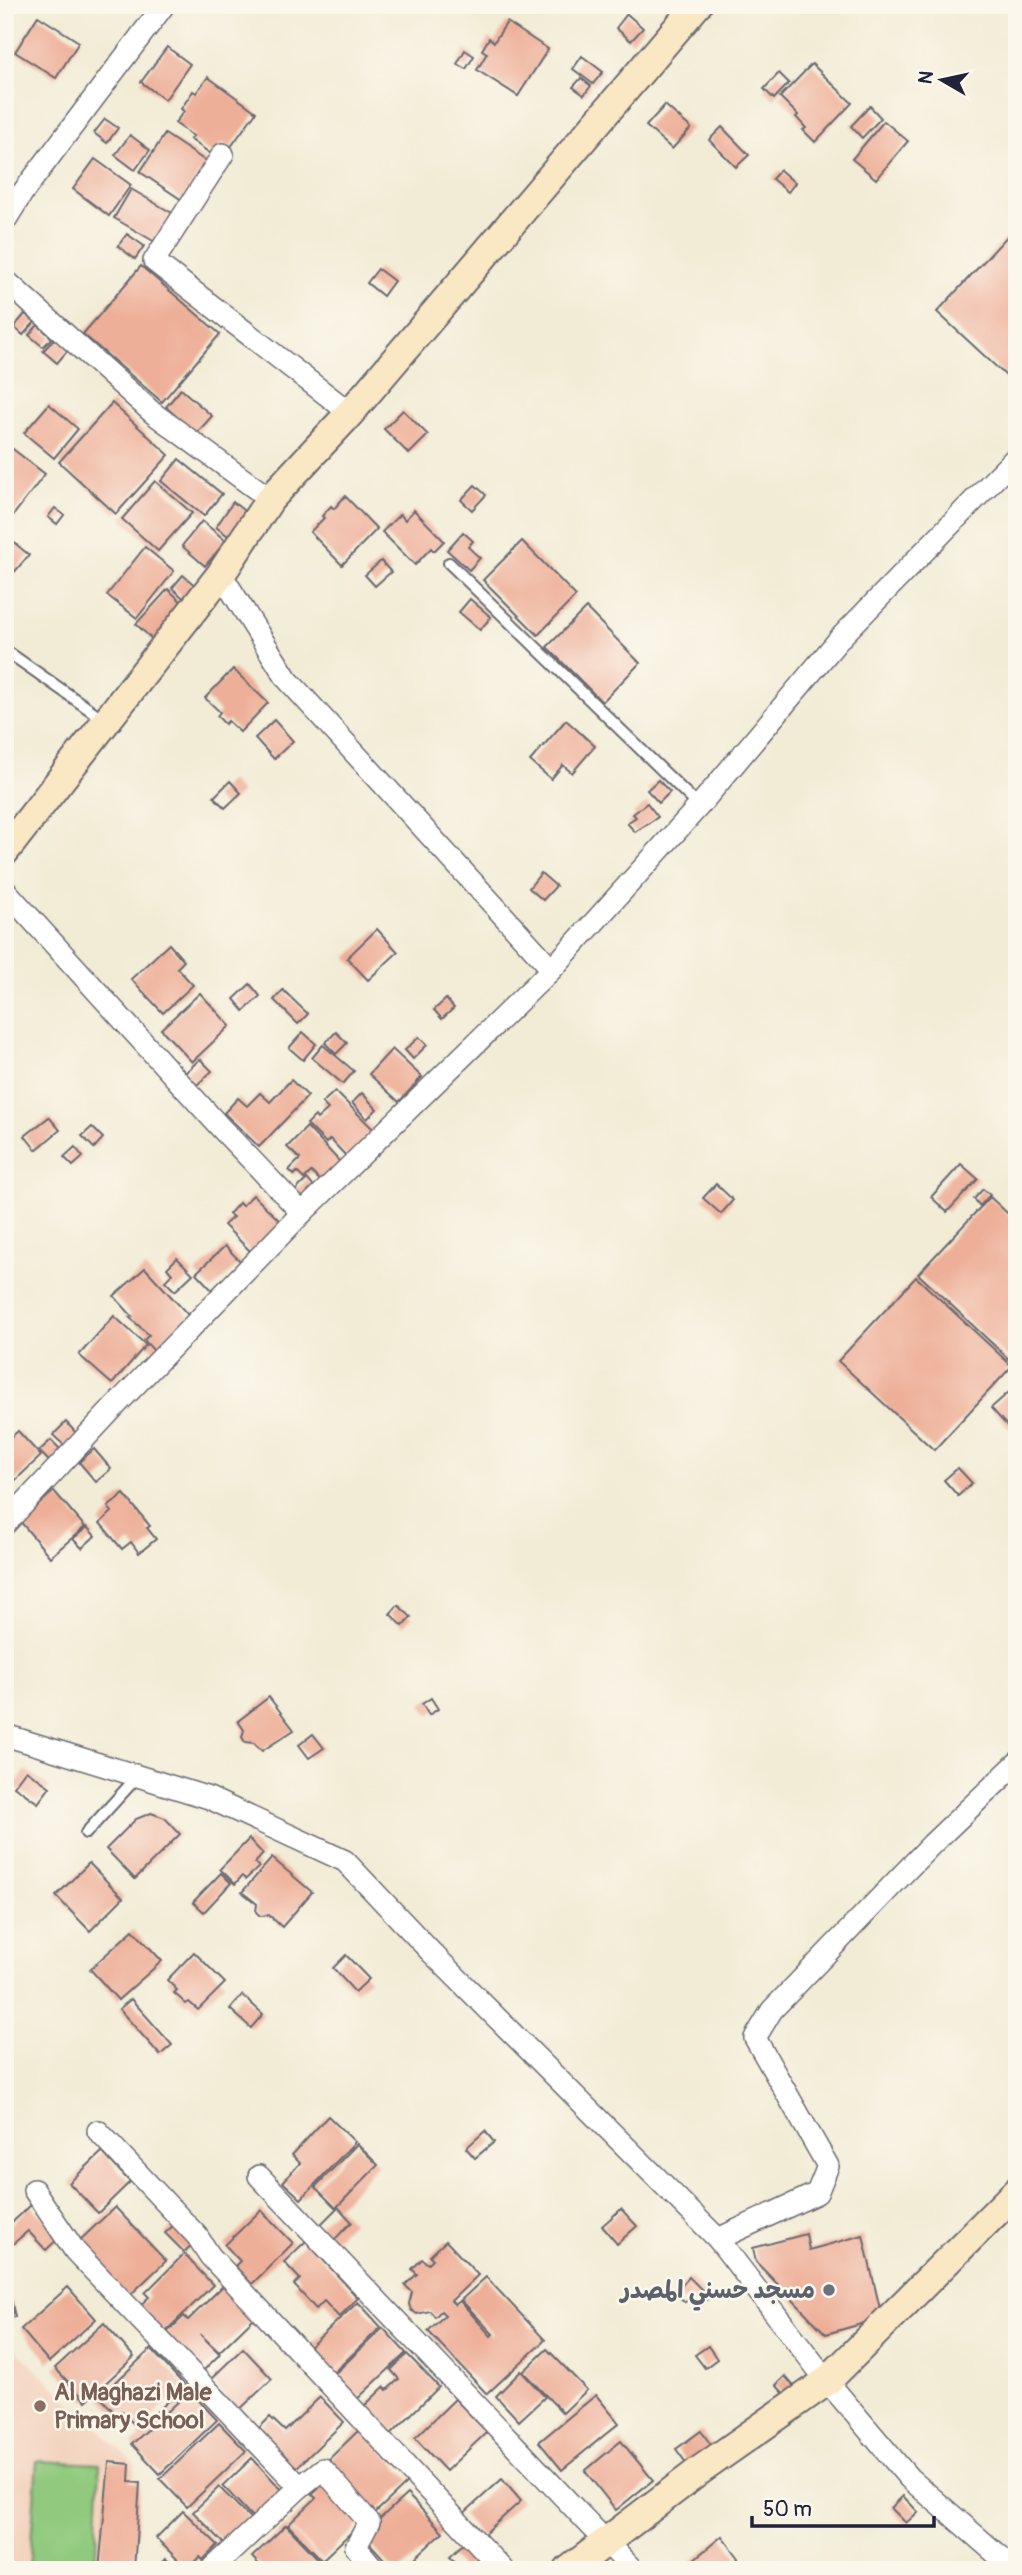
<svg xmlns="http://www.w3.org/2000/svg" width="1022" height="2575" font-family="Pangolin,'Playpen Sans Arabic',sans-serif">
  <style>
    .built { fill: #f3d4bf }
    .green { fill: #91ca7e; stroke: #5a765c; stroke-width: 2 }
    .building { fill: #eeaf98 }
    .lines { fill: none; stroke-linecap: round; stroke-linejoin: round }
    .lane-casing { stroke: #6b6971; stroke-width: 14 }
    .street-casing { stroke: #6b6971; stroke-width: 24 }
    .secondary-casing { stroke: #6b6971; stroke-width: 32 }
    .lane { stroke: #fff; stroke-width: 10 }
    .street { stroke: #fff; stroke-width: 21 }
    .secondary { stroke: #fae7c3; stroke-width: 28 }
    .worship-dot { fill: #6b7280; stroke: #fbf7ec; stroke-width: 2.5 }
    .education-dot { fill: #8d6e63; stroke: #fbf7ec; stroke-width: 2.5 }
    .labels { text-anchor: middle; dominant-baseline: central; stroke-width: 5; stroke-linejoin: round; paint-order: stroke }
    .worship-label { font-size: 24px; font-weight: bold; fill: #5b616d; stroke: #fbf7ec; text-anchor: end }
    .education-label { font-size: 24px; font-weight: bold; fill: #785e54; stroke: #fbf7ec; text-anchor: start }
  </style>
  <rect width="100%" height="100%" fill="#fbf7ec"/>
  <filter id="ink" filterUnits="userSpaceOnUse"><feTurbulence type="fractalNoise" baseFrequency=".0143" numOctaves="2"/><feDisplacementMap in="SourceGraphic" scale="14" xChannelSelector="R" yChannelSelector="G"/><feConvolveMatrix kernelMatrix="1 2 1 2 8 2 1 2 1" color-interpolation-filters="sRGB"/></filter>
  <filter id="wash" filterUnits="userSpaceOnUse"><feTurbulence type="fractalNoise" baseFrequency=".00686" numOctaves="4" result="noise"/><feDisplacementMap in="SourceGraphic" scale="28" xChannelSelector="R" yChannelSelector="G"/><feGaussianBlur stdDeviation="1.57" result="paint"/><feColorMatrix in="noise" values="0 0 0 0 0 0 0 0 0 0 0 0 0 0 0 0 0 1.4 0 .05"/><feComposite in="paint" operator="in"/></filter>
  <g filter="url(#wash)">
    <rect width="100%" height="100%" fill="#f2ecd6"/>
    <path class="built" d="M 5,2347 L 13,2347 L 135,2464 L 127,2570 L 5,2570 Z"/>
    <path class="green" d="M 37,2461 L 100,2464 L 95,2570 L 29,2570 Z"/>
    <g id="blocks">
      <g class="building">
        <path d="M 627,14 L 643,28 L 631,41 L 616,28 Z"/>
        <path d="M 38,16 L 79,42 L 56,78 L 15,52 Z"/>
        <path d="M 507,22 L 548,49 L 518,96 L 477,70 L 487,53 L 482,50 L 489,38 L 494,42 Z"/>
        <path d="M 167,47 L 190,64 L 165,100 L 141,82 Z"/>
        <path d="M 465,50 L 474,56 L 466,69 L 457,64 Z"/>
        <path d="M 582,56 L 603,72 L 593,84 L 573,69 Z"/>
        <path d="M 812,64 L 852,103 L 815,142 L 803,130 L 806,128 L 796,117 L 798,115 L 780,97 Z"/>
        <path d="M 779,73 L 789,83 L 774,99 L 764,89 Z"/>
        <path d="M 208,77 L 256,112 L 230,148 L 223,143 L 214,156 L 190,139 L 193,136 L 175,123 L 184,111 L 181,109 L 193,91 L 196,93 Z"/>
        <path d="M 581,78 L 591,86 L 584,95 L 573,87 Z"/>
        <path d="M 665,105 L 691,128 L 672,149 L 646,126 Z"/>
        <path d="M 870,106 L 881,118 L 862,138 L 851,126 Z"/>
        <path d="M 105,119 L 118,128 L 107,143 L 94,133 Z"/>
        <path d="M 884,121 L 908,141 L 876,179 L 852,159 Z"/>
        <path d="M 722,127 L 749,155 L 736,167 L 709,140 Z"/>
        <path d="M 165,134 L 207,162 L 182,200 L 140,172 Z"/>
        <path d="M 130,135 L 150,150 L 135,170 L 115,155 Z"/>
        <path d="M 95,159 L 131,185 L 109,216 L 73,189 Z"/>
        <path d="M 780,170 L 795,183 L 788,192 L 772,179 Z"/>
        <path d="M 131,189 L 172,213 L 155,242 L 114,218 Z"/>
        <path d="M 1012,231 L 1017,236 L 1017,386 L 937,312 Z"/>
        <path d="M 127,234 L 144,246 L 135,259 L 118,246 Z"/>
        <path d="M 141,266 L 220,334 L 162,402 L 83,334 Z"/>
        <path d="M 378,269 L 394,281 L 383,296 L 367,283 Z"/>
        <path d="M 25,314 L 35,322 L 23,335 L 14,327 Z"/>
        <path d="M 38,325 L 52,338 L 43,347 L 29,335 Z"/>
        <path d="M 56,337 L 69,349 L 57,363 L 43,351 Z"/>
        <path d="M 181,389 L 212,416 L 196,434 L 166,407 Z"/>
        <path d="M 112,403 L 169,455 L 116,514 L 59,462 Z"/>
        <path d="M 49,404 L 78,429 L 54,458 L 24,433 Z"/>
        <path d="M 403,410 L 428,435 L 409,454 L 384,429 Z"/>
        <path d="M 5,443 L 45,474 L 5,526 L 6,469 Z"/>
        <path d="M 179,459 L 222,494 L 204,516 L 161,481 Z"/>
        <path d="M 155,481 L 192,513 L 158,551 L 122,519 Z"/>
        <path d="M 475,485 L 486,495 L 472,510 L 461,500 Z"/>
        <path d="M 345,496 L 377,529 L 342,565 L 310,532 L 324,518 L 322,516 L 331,506 L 334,509 Z"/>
        <path d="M 233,502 L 248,514 L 231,538 L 216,527 Z"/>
        <path d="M 55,508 L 64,515 L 57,524 L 48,517 Z"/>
        <path d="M 414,510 L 444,541 L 434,551 L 431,548 L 415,565 L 382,532 L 400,514 L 405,520 Z"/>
        <path d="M 202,521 L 226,541 L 205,566 L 182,546 Z"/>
        <path d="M 463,532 L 473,541 L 468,547 L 480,558 L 469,570 L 447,550 Z"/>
        <path d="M 5,535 L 29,555 L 5,583 Z"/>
        <path d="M 522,541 L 576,596 L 538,635 L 483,580 Z"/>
        <path d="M 145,547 L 174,571 L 137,618 L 107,595 Z"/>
        <path d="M 381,561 L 391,572 L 375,586 L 365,575 Z"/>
        <path d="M 183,575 L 199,589 L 188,602 L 172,588 Z"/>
        <path d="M 168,589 L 187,607 L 155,642 L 136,624 Z"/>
        <path d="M 470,599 L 491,617 L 480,630 L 459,612 Z"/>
        <path d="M 586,608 L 640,663 L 602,702 L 547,647 Z"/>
        <path d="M 233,669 L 268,703 L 240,732 L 228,721 L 225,724 L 217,716 L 220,712 L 205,698 Z"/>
        <path d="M 274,720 L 293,741 L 274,759 L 255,738 Z"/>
        <path d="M 566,720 L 595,746 L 572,773 L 563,765 L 551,779 L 530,761 Z"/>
        <path d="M 658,780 L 670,792 L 659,803 L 647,790 Z"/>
        <path d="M 230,781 L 241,793 L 225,808 L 214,797 Z"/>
        <path d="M 647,803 L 658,817 L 635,832 L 627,823 L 636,817 L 633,814 Z"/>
        <path d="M 541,873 L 556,886 L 543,900 L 529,888 Z"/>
        <path d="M 377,929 L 398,952 L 368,980 L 347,958 Z"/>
        <path d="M 169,944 L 184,961 L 177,968 L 193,985 L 163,1013 L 131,979 Z"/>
        <path d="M 250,984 L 260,996 L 244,1011 L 234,999 Z"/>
        <path d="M 283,990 L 308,1014 L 298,1024 L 274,1000 Z"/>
        <path d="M 200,993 L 230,1026 L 192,1062 L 161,1029 Z"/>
        <path d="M 446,999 L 454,1008 L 442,1019 L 434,1010 Z"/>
        <path d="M 303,1032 L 316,1044 L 303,1060 L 289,1048 Z"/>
        <path d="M 336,1032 L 347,1043 L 336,1054 L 325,1043 Z"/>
        <path d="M 419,1037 L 427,1045 L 413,1059 L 405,1050 Z"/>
        <path d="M 323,1045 L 354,1071 L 343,1084 L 312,1058 Z"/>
        <path d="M 392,1049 L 422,1077 L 399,1102 L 369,1074 Z"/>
        <path d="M 200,1059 L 212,1071 L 197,1085 L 185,1073 Z"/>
        <path d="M 291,1080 L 308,1096 L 259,1147 L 224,1113 L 238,1098 L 247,1106 L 260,1093 L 270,1102 Z"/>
        <path d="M 335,1091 L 375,1131 L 348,1158 L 330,1139 L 326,1143 L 307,1124 L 315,1116 L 317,1119 L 328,1109 L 322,1103 Z"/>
        <path d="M 362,1093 L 377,1109 L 367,1119 L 352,1103 Z"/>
        <path d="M 49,1117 L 60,1130 L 36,1150 L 25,1136 Z"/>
        <path d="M 92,1127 L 103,1138 L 94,1148 L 82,1136 Z"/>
        <path d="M 307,1127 L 341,1163 L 322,1182 L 311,1172 L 304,1179 L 297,1172 L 294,1175 L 289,1170 L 300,1159 L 287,1147 Z"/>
        <path d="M 75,1147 L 83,1157 L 73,1166 L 64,1157 Z"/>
        <path d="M 961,1164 L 978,1179 L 947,1212 L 931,1197 Z"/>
        <path d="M 307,1179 L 315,1188 L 302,1200 L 294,1192 Z"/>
        <path d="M 716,1184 L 733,1200 L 721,1214 L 703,1198 Z"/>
        <path d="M 983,1189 L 990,1195 L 980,1206 L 974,1199 Z"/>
        <path d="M 253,1195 L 282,1223 L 253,1254 L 224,1225 L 233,1217 L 229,1214 L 239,1203 L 242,1206 Z"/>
        <path d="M 990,1197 L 1017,1222 L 1017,1361 L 1014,1364 L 918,1274 Z"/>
        <path d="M 225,1246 L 241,1262 L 212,1290 L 196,1273 Z"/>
        <path d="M 177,1258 L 193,1274 L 175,1291 L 165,1281 L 172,1274 L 167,1268 Z"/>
        <path d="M 145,1268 L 190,1317 L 154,1351 L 144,1340 L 149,1335 L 129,1317 L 132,1316 L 114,1296 Z"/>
        <path d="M 916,1277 L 1012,1366 L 934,1450 L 838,1361 Z"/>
        <path d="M 114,1316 L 146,1345 L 112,1384 L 79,1355 Z"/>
        <path d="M 1017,1385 L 1017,1437 L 991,1408 Z"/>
        <path d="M 66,1422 L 78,1435 L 66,1447 L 53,1435 Z"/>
        <path d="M 18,1431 L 41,1456 L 5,1490 L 5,1443 Z"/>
        <path d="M 51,1440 L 63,1452 L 51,1463 L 39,1451 Z"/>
        <path d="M 94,1449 L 111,1469 L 96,1482 L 79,1462 Z"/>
        <path d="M 958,1468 L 972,1483 L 958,1496 L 944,1480 Z"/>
        <path d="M 54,1491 L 85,1527 L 50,1557 L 20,1521 Z"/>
        <path d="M 124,1494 L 150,1526 L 147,1528 L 156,1539 L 139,1553 L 131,1542 L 122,1549 L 100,1523 L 112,1512 L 108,1507 Z"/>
        <path d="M 87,1527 L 95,1536 L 82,1548 L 73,1539 Z"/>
        <path d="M 398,1605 L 411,1617 L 403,1626 L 390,1614 Z"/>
        <path d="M 269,1697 L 294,1730 L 262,1751 L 254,1743 L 245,1742 L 242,1737 L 244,1730 L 238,1721 Z"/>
        <path d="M 431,1698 L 438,1709 L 429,1715 L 422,1704 Z"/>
        <path d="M 313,1734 L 324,1748 L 309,1758 L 299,1745 Z"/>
        <path d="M 26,1770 L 50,1787 L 38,1803 L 14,1786 Z"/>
        <path d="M 151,1813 L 165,1818 L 180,1834 L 135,1879 L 106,1849 L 136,1819 Z"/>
        <path d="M 249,1839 L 263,1854 L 255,1863 L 259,1867 L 246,1879 L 242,1876 L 235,1884 L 220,1869 Z"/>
        <path d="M 272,1858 L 312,1892 L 282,1927 L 269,1915 L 260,1916 L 256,1912 L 257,1904 L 242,1892 Z"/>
        <path d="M 89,1863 L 123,1898 L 90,1931 L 56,1896 Z"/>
        <path d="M 221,1873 L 231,1883 L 204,1912 L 193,1902 Z"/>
        <path d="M 133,1930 L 162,1961 L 118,2000 L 90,1969 Z"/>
        <path d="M 194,1952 L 225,1983 L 198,2010 L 189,2002 L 186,2004 L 174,1993 L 177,1990 L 167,1980 Z"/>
        <path d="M 346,1955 L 369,1979 L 355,1992 L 333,1968 Z"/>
        <path d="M 242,1995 L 263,2014 L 251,2028 L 230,2009 Z"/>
        <path d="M 131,1999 L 172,2045 L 160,2055 L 119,2009 Z"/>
        <path d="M 328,2116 L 355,2142 L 301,2199 L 283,2182 L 300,2163 L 292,2155 Z"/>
        <path d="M 485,2131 L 494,2142 L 475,2158 L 466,2148 Z"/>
        <path d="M 357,2144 L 378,2165 L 336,2208 L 315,2187 Z"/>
        <path d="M 102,2152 L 130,2182 L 98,2213 L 69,2183 Z"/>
        <path d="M 31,2205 L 60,2237 L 46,2250 L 28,2231 L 13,2244 L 5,2236 L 5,2229 Z"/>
        <path d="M 115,2207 L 166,2261 L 128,2297 L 77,2243 Z"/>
        <path d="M 338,2207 L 352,2222 L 332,2242 L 318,2227 Z"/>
        <path d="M 621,2209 L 637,2226 L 617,2244 L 602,2226 Z"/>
        <path d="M 261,2210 L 293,2243 L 252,2284 L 235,2266 L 240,2261 L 225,2245 Z"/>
        <path d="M 175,2224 L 194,2243 L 184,2252 L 165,2233 Z"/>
        <path d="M 806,2234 L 809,2250 L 863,2235 L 882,2318 L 826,2334 L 756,2262 L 753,2248 Z"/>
        <path d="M 306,2241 L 358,2298 L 339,2317 L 324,2301 L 316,2309 L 294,2285 L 300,2279 L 284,2262 Z"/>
        <path d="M 446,2241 L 478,2275 L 451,2301 L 455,2305 L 460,2301 L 491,2336 L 493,2334 L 461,2300 L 486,2277 L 545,2340 L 487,2394 L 428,2331 L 445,2315 L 441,2311 L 435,2317 L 430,2311 L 417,2314 L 411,2310 L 409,2304 L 412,2292 L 405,2285 L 417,2274 L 412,2269 L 422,2259 L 428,2264 L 433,2259 L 430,2256 Z"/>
        <path d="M 184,2254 L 213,2285 L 161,2336 L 136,2309 L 149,2297 L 145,2293 Z"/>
        <path d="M 6,2277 L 15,2317 L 5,2319 L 5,2278 Z"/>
        <path d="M 689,2277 L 709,2297 L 700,2307 L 690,2297 L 685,2302 L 675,2293 Z"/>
        <path d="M 224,2285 L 255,2317 L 219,2352 L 200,2334 L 220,2354 L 197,2377 L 163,2336 L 184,2316 L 188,2320 Z"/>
        <path d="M 68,2287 L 96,2319 L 49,2362 L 21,2329 Z"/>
        <path d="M 358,2302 L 381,2327 L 328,2378 L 304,2352 Z"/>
        <path d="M 104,2323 L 134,2357 L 86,2401 L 55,2368 Z"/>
        <path d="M 383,2328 L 406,2353 L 353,2403 L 330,2378 Z"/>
        <path d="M 708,2346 L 717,2359 L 705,2368 L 695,2355 Z"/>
        <path d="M 243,2348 L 272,2379 L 236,2413 L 211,2379 Z"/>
        <path d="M 151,2349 L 185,2386 L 138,2429 L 122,2411 L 117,2415 L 100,2397 Z"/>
        <path d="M 547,2349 L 587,2390 L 563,2413 L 523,2372 Z"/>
        <path d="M 407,2354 L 439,2387 L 387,2438 L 360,2410 L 384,2387 L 387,2390 L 399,2379 L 391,2370 Z"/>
        <path d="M 521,2371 L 545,2397 L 519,2421 L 496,2396 Z"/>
        <path d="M 785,2376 L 797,2390 L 788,2398 L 776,2385 Z"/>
        <path d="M 190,2391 L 217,2420 L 160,2474 L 132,2444 Z"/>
        <path d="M 596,2395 L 619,2423 L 562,2470 L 539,2442 Z"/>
        <path d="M 320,2397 L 344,2422 L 291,2473 L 253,2434 L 270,2417 L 285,2431 Z"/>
        <path d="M 455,2399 L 487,2432 L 446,2471 L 415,2438 Z"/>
        <path d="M 219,2423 L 246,2451 L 187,2507 L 160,2479 Z"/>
        <path d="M 361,2428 L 410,2480 L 375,2513 L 327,2461 Z"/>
        <path d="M 701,2431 L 712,2446 L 687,2464 L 676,2449 Z"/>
        <path d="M 621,2441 L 653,2480 L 616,2510 L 585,2471 Z"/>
        <path d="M 252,2458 L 283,2491 L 254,2519 L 223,2486 Z"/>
        <path d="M 109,2462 L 130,2464 L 129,2482 L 140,2483 L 134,2570 L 99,2570 Z"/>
        <path d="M 502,2479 L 521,2501 L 481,2537 L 462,2515 Z"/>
        <path d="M 324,2482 L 362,2522 L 322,2560 L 288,2525 L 316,2498 L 312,2494 Z"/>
        <path d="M 219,2487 L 251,2519 L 225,2544 L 193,2512 Z"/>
        <path d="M 407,2494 L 443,2532 L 402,2570 L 394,2570 L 362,2535 Z"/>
        <path d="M 903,2496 L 918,2512 L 906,2523 L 891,2508 Z"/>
        <path d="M 183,2511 L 218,2545 L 203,2560 L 200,2557 L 188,2570 L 156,2538 Z"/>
        <path d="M 286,2525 L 324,2565 L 319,2570 L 264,2570 L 252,2557 Z"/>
        <path d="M 722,2536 L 739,2558 L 725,2570 L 681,2570 Z"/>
        <path d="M 468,2539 L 483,2554 L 466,2570 L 462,2570 L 450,2556 Z"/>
        <path d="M 166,2559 L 179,2570 L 156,2570 Z"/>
      </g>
    </g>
  </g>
  <g filter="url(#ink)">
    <use href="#blocks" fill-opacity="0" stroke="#6b6971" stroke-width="2"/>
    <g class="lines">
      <g class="lane-casing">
        <g id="lane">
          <path d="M 449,563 L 699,806"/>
          <path d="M 5,650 L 106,721"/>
          <path d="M 86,1833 L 137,1777"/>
        </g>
      </g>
      <g class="street-casing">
        <g id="street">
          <path d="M 223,154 L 154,261 L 350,413"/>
          <path d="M 5,221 L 23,192 L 164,5"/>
          <path d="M 5,280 L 153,413 L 270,499"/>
          <path d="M 221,574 L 287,679 L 552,969"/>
          <path d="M 5,890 L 220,1127 L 302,1213"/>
          <path d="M 5,1524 L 116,1405 L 302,1213 L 552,969 L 699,806 L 841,637 L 1017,456"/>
          <path d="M 5,1735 L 209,1798 L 345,1861 L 431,1952 L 718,2239 L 827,2381 L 909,2478 L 1015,2570"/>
          <path d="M 98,2131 L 197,2236 L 210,2256 L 503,2570"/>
          <path d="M 259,2176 L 633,2570"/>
          <path d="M 34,2190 L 75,2251 L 300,2487 L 323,2469 L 369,2522 L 356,2547 L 375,2570"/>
          <path d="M 718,2239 L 817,2193 L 828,2166 L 755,2038 L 772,2010 L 932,1844 L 1017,1763"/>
          <path d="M 211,2570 L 300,2487"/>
        </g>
      </g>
      <g class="secondary-casing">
        <g id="secondary">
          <path d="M 5,851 L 221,574 L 270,499 L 350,413 L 697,5"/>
          <path d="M 569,2570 L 699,2471 L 827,2381 L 1017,2191"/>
        </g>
      </g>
      <use href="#lane" class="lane"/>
      <use href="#street" class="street"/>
      <use href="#secondary" class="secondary"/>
    </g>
  </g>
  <circle class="worship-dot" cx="829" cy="2290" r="7"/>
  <circle class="education-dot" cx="40" cy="2406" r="7"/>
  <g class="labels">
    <g class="worship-label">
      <text x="815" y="2290">مسجد حسني المصدر</text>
    </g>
    <g class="education-label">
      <text x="54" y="2392">Al Maghazi Male<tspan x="54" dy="28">Primary School</tspan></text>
    </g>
  </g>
  <rect width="1022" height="2575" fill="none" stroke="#fbf7ec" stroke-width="28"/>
  <g transform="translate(942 80) rotate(279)" stroke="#fbf7ec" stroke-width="5" paint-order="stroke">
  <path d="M0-5L12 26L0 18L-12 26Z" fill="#22223b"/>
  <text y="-10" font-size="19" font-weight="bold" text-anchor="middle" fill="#22223b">N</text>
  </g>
  <path d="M752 2516v10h182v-10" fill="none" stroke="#22223b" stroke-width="3.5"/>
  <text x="763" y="2516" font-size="21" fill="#22223b" stroke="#fbf7ec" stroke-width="5" paint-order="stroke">50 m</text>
</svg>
